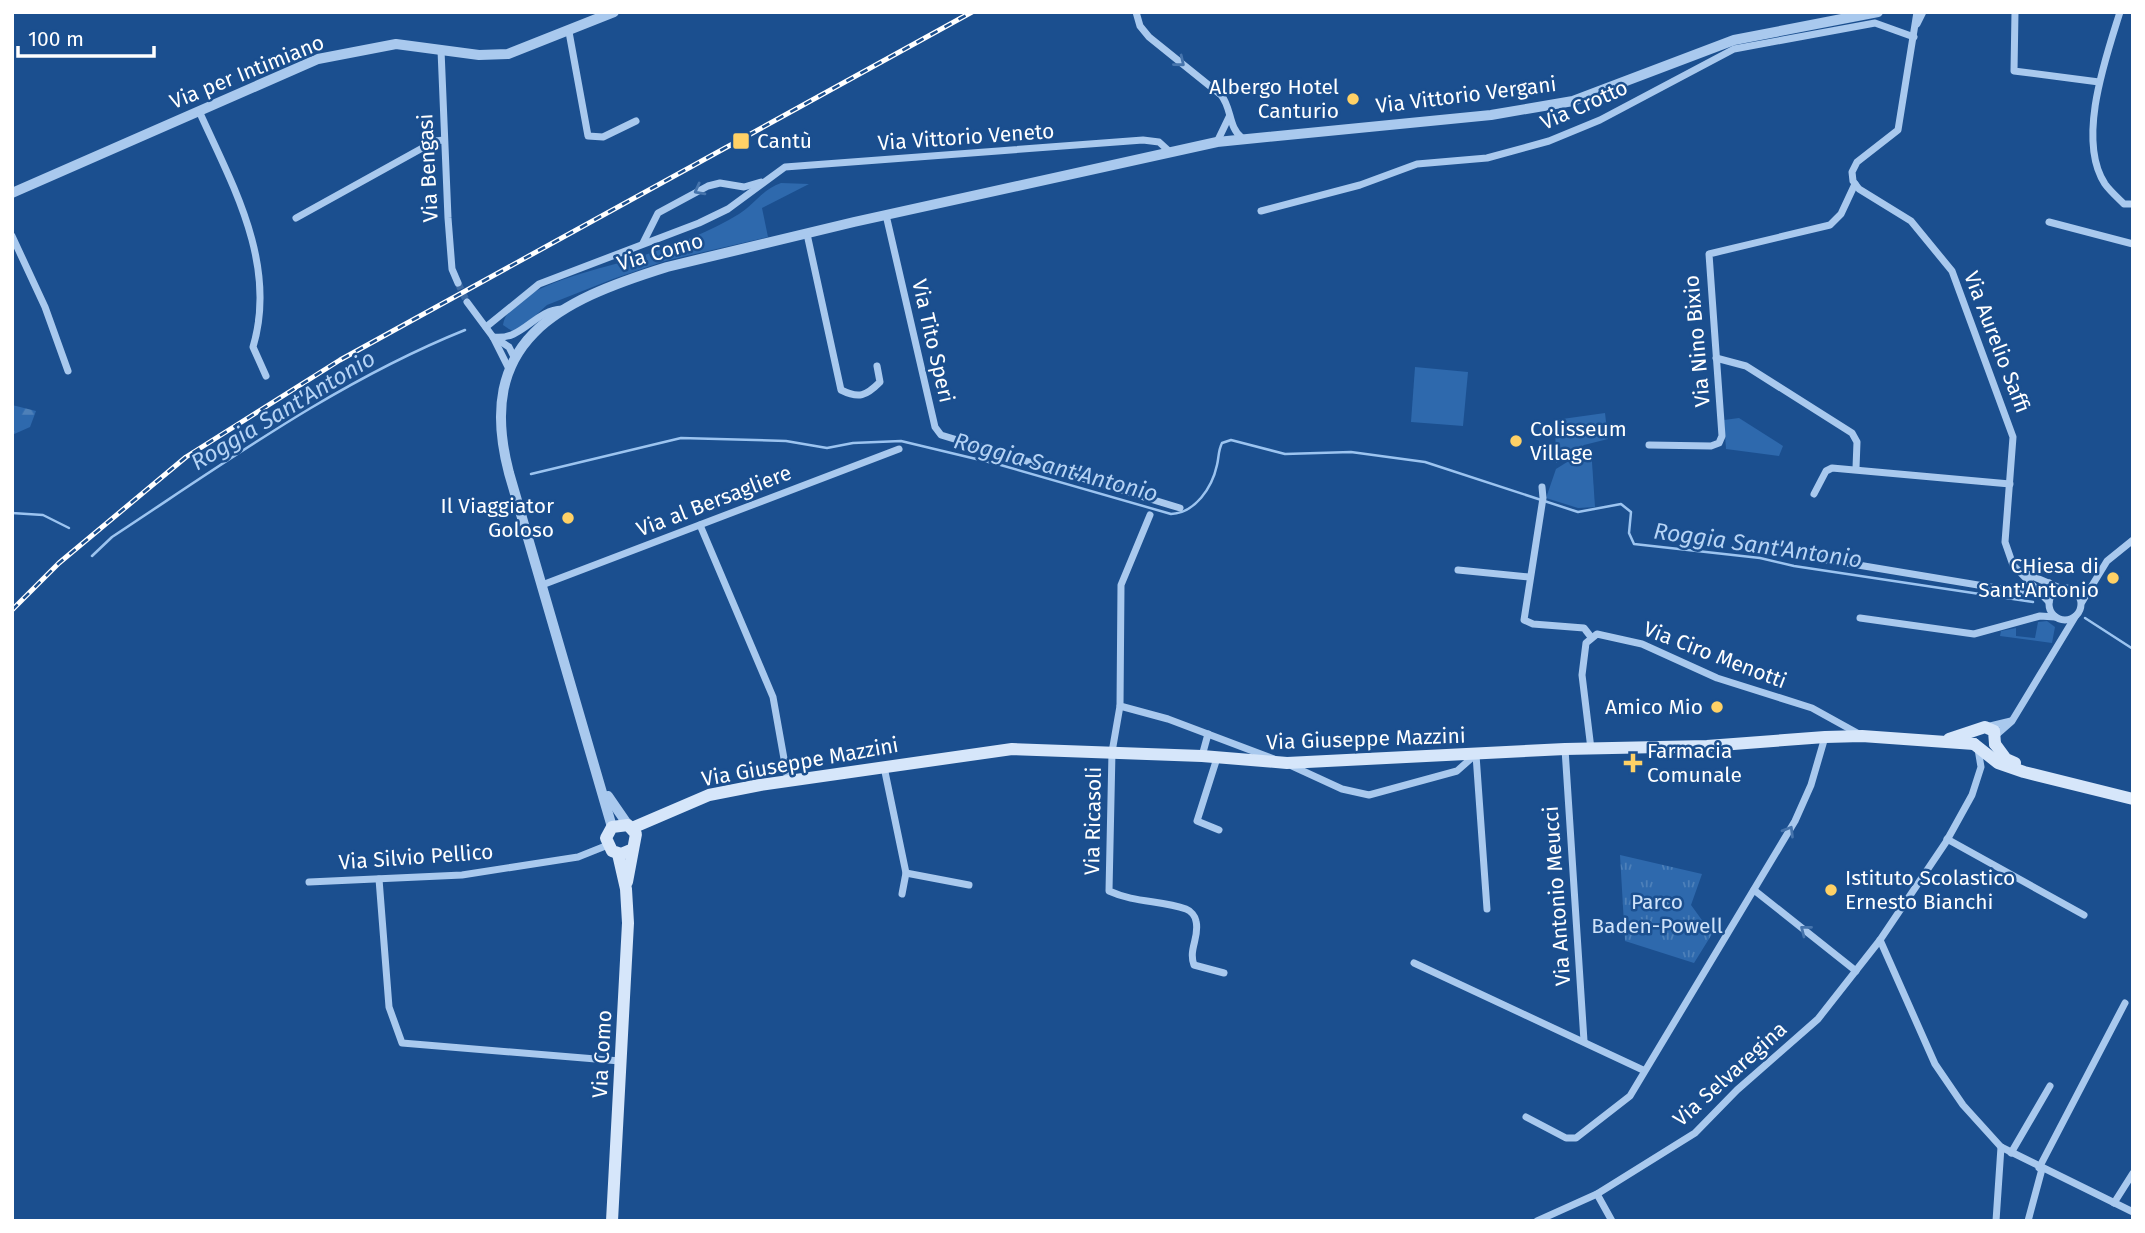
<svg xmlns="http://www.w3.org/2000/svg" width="2145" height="1233" font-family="'Fira Sans',sans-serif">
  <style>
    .green { fill: #2e69ad }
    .forest { fill: url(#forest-firs) }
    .park { fill: url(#park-tufts) }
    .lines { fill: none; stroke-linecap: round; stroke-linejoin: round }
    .stream { stroke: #9cc4f0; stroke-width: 2.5 }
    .minor-tunnel { stroke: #3d69a0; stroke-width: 7; stroke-dasharray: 7 3.5; stroke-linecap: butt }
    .minor { stroke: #a9c9ee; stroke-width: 7 }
    .tertiary { stroke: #a9c9ee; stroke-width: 10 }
    .secondary { stroke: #d6e6fa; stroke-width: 12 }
    .rail-casing { stroke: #fff; stroke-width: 5 }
    .rail { stroke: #1b4f8f; stroke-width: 2.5; stroke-dasharray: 8; stroke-linecap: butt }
    .oneway { stroke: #4674ac }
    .poi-dot { fill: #ffd166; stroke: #1b4f8f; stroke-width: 2.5 }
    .labels { text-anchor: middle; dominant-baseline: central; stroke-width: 5; stroke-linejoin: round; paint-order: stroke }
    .street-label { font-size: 21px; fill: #fff; stroke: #1b4f8f }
    .poi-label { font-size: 21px; fill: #fff; stroke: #1b4f8f; text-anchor: end }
    .park-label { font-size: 21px; fill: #cfe3fa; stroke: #1b4f8f }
    .water-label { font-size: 23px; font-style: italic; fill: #b5d3f5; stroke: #1b4f8f }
  </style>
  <defs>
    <pattern id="forest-firs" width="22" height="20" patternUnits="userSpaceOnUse" patternTransform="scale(1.75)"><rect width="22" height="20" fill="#2e69ad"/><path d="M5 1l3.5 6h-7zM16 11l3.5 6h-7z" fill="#4d80b9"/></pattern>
    <pattern id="park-tufts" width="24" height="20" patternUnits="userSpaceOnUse" patternTransform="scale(1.75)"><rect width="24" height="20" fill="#2e69ad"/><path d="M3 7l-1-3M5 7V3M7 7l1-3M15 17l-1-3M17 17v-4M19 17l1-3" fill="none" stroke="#4d80b9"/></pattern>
  </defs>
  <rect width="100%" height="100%" fill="#1b4f8f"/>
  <g class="green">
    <path d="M 781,183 L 809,184 L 762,208 L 768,237 L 665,261 L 613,279 L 547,305 L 523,327 L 512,331 L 503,325 C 508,288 596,270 626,261 C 662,250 707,234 739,214 C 755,204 763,189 781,183 Z"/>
    <path d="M 1415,367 L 1468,372 L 1463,426 L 1411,422 Z"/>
    <path d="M 1605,413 L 1608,439 L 1584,445 L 1556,463 L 1555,420 Z"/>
    <path d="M 1739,418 L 1783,446 L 1779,456 L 1726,449 L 1724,420 Z"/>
    <path d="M 1591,447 L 1595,507 L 1578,508 L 1546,498 L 1556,469 Z"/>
    <path d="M 2047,621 L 2055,627 L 2052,643 L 2000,636 L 2001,631 L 2016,628 L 2016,636 L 2035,638 L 2038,622 Z"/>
  </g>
  <path class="forest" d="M 12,405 L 36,411 L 30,427 L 12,435 Z"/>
  <path class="park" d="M 1620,855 L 1702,874 L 1691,905 L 1712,934 L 1694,963 L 1625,941 Z"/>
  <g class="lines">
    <g class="stream">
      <path d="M 531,474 L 681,438 L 786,441 L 827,448 L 853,443 L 901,441 L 997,464 L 1171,514 C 1195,513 1212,488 1217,465 C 1219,457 1218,451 1222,443 L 1231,440 L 1285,454 L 1351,452 L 1425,462 L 1578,512 L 1621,504 L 1631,512 L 1629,533 L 1634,544 L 1760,558 L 1794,566 L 2033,602"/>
      <path d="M 12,513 L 43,515 L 69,528"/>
      <path d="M 92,556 L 112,537 C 226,462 338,381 465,330"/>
      <path d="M 2085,618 L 2133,649"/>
    </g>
    <path class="minor-tunnel" d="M 458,283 L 467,302"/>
    <g class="minor">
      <path d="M 1136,12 L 1140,26 L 1149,37 L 1221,95 C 1232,108 1228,127 1242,138"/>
      <path d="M 1917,12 L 1898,130 L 1857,162 L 1852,172 L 1853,181 L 1859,189 L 1911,221 L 1952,271 L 2013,437 L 2005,542 L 2013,565 L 2049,602"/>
      <path d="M 2015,12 L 2014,71 L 2099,82"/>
      <path d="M 2120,12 C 2106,57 2076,140 2105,184 C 2110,191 2118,198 2124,204 L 2133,204"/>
      <path d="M 1917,24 L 1923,12"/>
      <path d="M 569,32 L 588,136 L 603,137 L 636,121"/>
      <path d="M 441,50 L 448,218 L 452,269 L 458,283"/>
      <path d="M 199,111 C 232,184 278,264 253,347 L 266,376"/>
      <path d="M 1217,142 L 1229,117"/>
      <path d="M 1261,211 L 1360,185 L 1417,164 L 1487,158 L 1549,141 L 1600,120 L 1734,49 L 1875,23 L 1914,37"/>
      <path d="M 886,215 L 935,427 L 941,435 L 1180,508"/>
      <path d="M 296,218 L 435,141 L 444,140"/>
      <path d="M 2049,222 L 2133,244"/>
      <path d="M 807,234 L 841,390 C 859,399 866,396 880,382 L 877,366"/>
      <path d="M 12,236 L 45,307 L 68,371"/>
      <path d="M 643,243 L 658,213 L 708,186 L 720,183 L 744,187 L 761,182"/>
      <path d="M 467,302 L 493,337 L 509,369"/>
      <path d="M 486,327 L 539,284 L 699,223 L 728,209 L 785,167 L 1143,140 L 1159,142 L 1170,152"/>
      <path d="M 493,337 C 523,341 534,310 562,309"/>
      <path d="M 497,339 L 509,347 L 515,359"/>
      <path d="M 1716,358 L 1746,366 L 1852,433 L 1857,442 L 1856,468"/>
      <path d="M 1649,445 L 1711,446 L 1719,443 L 1722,436 L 1709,254 L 1830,225 L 1841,214 L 1855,184"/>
      <path d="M 1542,487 L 1543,498 L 1524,620 L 1533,624 L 1584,628 L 1591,637"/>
      <path d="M 1814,494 L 1826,471 L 1832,468 L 2010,484"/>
      <path d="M 1150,515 L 1121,585 L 1120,706 L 1168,719 L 1274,759"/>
      <path d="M 700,525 L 773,697 L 788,781"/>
      <path d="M 1822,559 L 2020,592 L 2033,591 L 2049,583"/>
      <path d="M 1458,570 L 1529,577"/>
      <path d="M 2025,573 L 2060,588"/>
      <path d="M 542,585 L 899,449"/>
      <circle cx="2065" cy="604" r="16"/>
      <path d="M 2082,602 L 2107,561 L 2133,540"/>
      <path d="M 1860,618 L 1974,634 L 2040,616 L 2055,617"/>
      <path d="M 1120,706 L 1112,752 L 1109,891 C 1135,903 1162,900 1186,909 C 1191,911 1195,916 1196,921 C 1200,937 1188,949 1194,965 L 1224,973"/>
      <path d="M 1986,727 L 2011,721"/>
      <path d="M 1996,735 L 2012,721 L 2075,617"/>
      <path d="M 1565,749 L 1584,1041"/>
      <path d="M 1591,749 L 1582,675 L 1586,643 L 1597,634 L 1642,644 L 1717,678 L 1812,708 L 1859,734"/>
      <path d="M 1476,755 L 1487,909"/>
      <path d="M 1202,756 L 1208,734"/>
      <path d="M 1217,758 L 1197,821 L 1219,830"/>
      <path d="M 1292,766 L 1342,789 L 1369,795 L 1457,771 L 1475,755"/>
      <path d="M 884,767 L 906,873 L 902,894"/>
      <path d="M 1947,839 L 2084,915"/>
      <path d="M 906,873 L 969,885"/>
      <path d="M 379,879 L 389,1007 L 402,1043 L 620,1061"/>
      <path d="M 309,882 L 462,875 L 578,857 L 608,845"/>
      <path d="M 1754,890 L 1856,971"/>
      <path d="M 1880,940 L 1935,1064 L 1963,1105 L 2001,1147 L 2133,1212"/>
      <path d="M 1414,963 L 1643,1070"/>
      <path d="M 1526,1117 L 1566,1138 L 1576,1138 L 1630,1096 L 1795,821 L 1811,785 L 1825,737"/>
      <path d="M 2011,1153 L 2050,1086"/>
      <path d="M 2039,1168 L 2125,1003"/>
      <path d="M 1597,1194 L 1612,1221"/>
      <path d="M 2114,1203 L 2133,1173"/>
      <path d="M 1537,1221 L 1597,1194 L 1695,1133 L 1737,1090 L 1818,1019 L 1880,940 L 1946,842 L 1972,795 L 1981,767 L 1978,749"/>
      <path d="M 1996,1221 L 2001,1147"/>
      <path d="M 2028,1221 L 2042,1169"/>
    </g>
    <g class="tertiary">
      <path d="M 12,193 L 318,59 L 396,44 L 479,55 L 508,54 L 614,12"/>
      <path d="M 608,796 L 628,825"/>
      <path d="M 612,827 L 509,473 C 474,340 558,301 667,267 L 854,222 L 1217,142 L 1491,115 L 1573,101 L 1734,40 L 1878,12"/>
    </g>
    <g class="secondary">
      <path d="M 1949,739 L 1985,727 L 1994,731 L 1995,744"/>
      <path d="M 1974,744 L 1998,763 L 2024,772 L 2133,799"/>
      <path d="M 1995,744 L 2006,759 L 2015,763"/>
      <path d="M 632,828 L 709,795 L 760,785 L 1012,749 L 1202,756 L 1287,763 L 1565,749 L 1707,746 L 1825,737 L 1862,736 L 1974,744"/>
      <path d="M 627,882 L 636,834 L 628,825 L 612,827 L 606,838 L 612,851 L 621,854 L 633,849"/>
      <path d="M 612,1221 L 628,923 L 626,889 L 618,854"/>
    </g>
    <g class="rail-casing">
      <path id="rail" d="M 12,610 L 59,563 L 186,457 L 340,360 L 972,12"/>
    </g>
    <use href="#rail" class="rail"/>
  </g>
  <defs><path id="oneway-chevron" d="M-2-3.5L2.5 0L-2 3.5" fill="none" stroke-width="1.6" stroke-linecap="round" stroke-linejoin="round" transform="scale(1.75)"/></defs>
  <g class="oneway">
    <use href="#oneway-chevron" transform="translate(1180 62) rotate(39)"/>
    <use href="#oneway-chevron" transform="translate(699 190) rotate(152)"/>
    <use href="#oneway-chevron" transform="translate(1789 831) rotate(-59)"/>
    <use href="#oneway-chevron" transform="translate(1805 930) rotate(-142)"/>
  </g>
  <g class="poi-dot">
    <circle cx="1353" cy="99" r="7"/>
    <rect x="732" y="132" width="18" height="18" rx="3.5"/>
    <circle cx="1516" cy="441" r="7"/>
    <circle cx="568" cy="518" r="7"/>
    <circle cx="2113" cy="578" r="7"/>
    <circle cx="1717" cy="707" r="7"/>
    <path d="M1629.5 752.5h7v7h7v7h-7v7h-7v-7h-7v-7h7z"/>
    <circle cx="1831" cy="890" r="7"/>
  </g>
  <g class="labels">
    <g class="street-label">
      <text transform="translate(247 72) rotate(-22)">Via per Intimiano</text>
      <text transform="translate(1466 95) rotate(-7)">Via Vittorio Vergani</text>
      <text transform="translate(1584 105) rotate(-24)">Via Crotto</text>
      <text transform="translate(966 137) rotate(-4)">Via Vittorio Veneto</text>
      <text transform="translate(428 168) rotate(-93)">Via Bengasi</text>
      <text transform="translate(660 252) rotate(-16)">Via Como</text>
      <text transform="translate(933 341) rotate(77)">Via Tito Speri</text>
      <text transform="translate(1697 341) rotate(-95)">Via Nino Bixio</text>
      <text transform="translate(1997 342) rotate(69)">Via Aurelio Saffi</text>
      <text transform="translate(714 501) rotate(-21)">Via al Bersagliere</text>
      <text transform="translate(1715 655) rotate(21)">Via Ciro Menotti</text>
      <text transform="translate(1366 739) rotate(-2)">Via Giuseppe Mazzini</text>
      <text transform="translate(800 762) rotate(-10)">Via Giuseppe Mazzini</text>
      <text transform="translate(1093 821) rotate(-89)">Via Ricasoli</text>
      <text transform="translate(416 857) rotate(-4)">Via Silvio Pellico</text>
      <text transform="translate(1557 896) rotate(-94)">Via Antonio Meucci</text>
      <text transform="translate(602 1054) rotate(-87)">Via Como</text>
      <text transform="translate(1730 1074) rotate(-42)">Via Selvaregina</text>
    </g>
    <g class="poi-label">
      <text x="1339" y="87">Albergo Hotel<tspan x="1339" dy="24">Canturio</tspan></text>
      <text x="757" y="141" text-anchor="start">Cantù</text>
      <text x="1530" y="429" text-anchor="start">Colisseum<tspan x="1530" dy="24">Village</tspan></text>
      <text x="554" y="506">Il Viaggiator<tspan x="554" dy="24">Goloso</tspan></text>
      <text x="2099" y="566">CHiesa di<tspan x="2099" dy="24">Sant'Antonio</tspan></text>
      <text x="1703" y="707">Amico Mio</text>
      <text x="1647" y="751" text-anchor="start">Farmacia<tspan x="1647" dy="24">Comunale</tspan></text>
      <text x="1845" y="878" text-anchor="start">Istituto Scolastico<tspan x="1845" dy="24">Ernesto Bianchi</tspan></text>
    </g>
    <g class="park-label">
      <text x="1657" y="902">Parco<tspan x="1657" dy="24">Baden-Powell</tspan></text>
    </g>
    <g class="water-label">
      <text transform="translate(283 410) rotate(-31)">Roggia Sant'Antonio</text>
      <text transform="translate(1056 467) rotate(15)">Roggia Sant'Antonio</text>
      <text transform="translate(1758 545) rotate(8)">Roggia Sant'Antonio</text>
    </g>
  </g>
  <rect width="2145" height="1233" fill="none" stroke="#ffffff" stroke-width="28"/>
  <path d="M18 46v10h136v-10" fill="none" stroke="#ffffff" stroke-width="3.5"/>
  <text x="28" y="46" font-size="21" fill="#ffffff" stroke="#1b4f8f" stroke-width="5" paint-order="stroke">100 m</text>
</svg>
